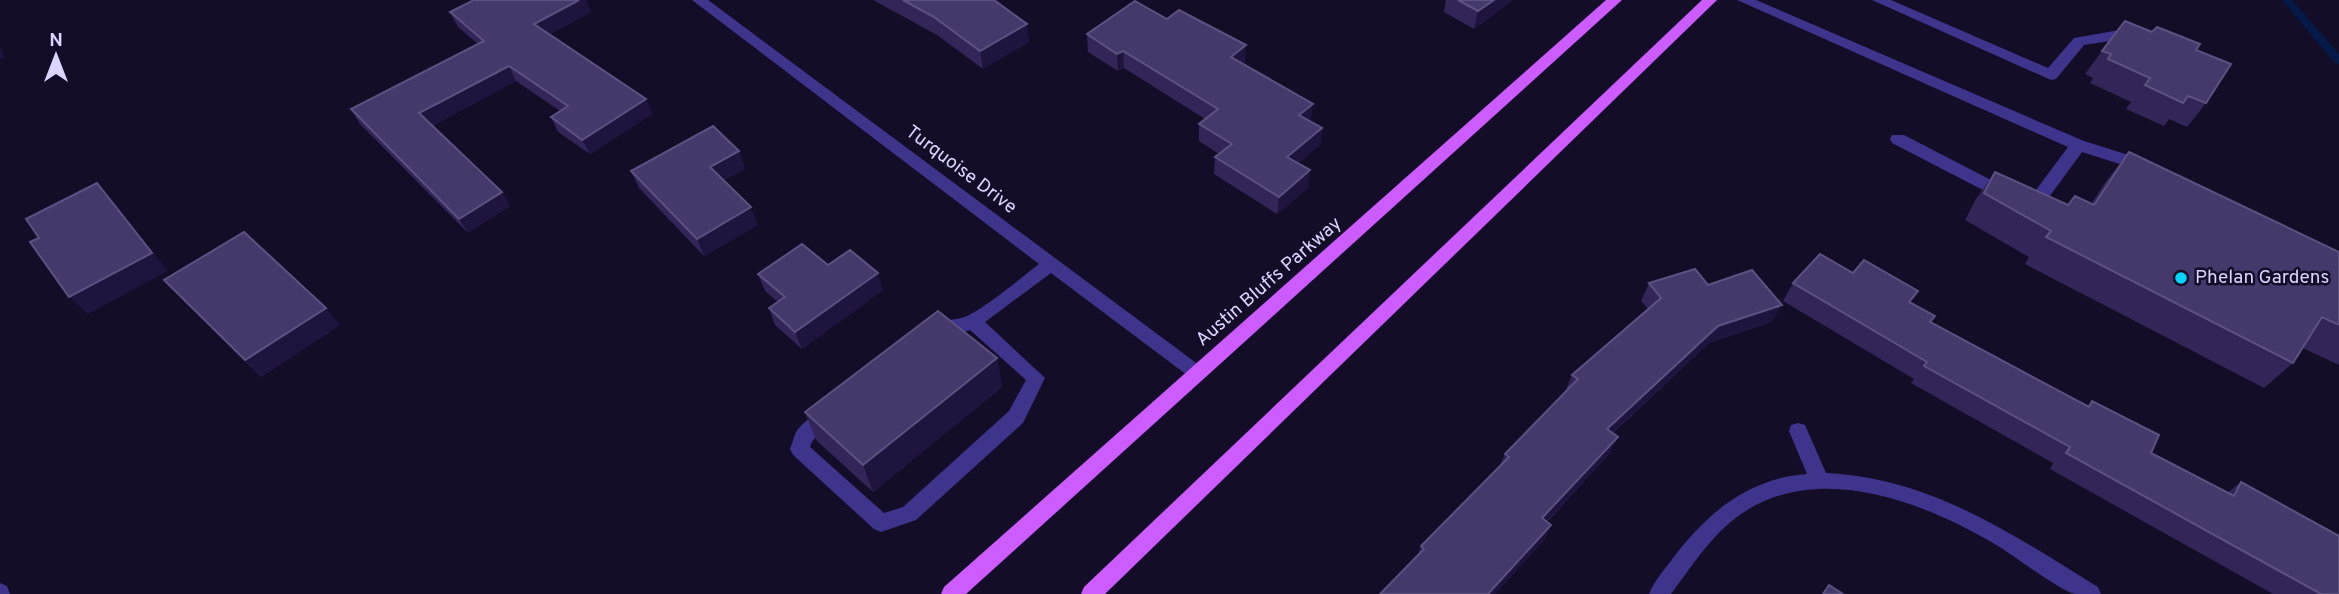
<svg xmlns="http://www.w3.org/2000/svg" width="2339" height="594" font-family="Overpass,sans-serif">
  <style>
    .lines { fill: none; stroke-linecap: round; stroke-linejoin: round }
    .stream { fill: #061a49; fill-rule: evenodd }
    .minor { fill: #3e348b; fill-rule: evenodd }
    .major { fill: #cd5cff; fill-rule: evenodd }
    .wall { fill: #332558 }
    .shaded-wall { fill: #1f143d }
    .building { fill: #45386a; stroke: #5d5181; stroke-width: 2 }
    .poi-dot { fill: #01d5ff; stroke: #140d28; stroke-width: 2.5 }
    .labels { text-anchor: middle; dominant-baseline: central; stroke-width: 5; stroke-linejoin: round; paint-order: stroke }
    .street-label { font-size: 19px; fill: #dcd5ff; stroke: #140d28 }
    .poi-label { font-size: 19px; fill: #dcd5ff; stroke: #140d28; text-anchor: start }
  </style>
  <rect width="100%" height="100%" fill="#140d28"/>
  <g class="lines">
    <path class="stream" d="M 2282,0 L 2292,0 L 2339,54 L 2339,64 L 2335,63 Z"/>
    <g class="minor">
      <path d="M 692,0 L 708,0 L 1203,368 L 1206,373 L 1203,378 L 1197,380 L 1191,378 L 1051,273 L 985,322 L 1045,378 L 1023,423 L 916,520 L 881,532 L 874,529 L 793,455 L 790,449 C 793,443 794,433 799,428 C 807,419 826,405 838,409 L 840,415 C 833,429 815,431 810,447 L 884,513 L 903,507 L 1009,411 L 1026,380 L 970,330 L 936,340 L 930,338 L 927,333 C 935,318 953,322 967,316 C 984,309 1022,277 1039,264 Z"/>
      <path d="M 1737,0 L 1756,0 L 2084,141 L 2151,162 L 2153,166 L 2145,172 L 2082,152 L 2044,204 L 2012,205 L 1892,143 L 1890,139 L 1892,135 L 1904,135 L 2020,195 L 2033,194 L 2068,147 Z"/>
      <path d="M 1872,0 L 1891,0 L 2048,68 L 2074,38 L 2131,28 L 2144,35 L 2137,40 L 2130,38 L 2084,45 L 2056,79 L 2051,80 Z"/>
      <path d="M 1798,423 L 1805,425 L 1826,473 C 1931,478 2012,534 2098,587 L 2101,594 C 2093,594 2083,594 2075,594 C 2062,592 2013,555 1998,546 C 1926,503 1820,460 1741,514 C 1712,534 1692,566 1671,594 L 1649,594 C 1654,581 1665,569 1673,558 C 1707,513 1749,478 1807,474 L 1789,431 L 1791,425 Z"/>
      <path d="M 0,583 L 7,586 L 10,594 L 0,594 Z"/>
    </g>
    <g class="major">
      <path d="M 1606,0 L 1622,0 L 966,594 L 941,594 L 944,587 Z"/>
      <path d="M 1702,0 L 1717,0 L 1105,594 L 1081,594 L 1084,587 Z"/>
    </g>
  </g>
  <g class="wall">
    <path d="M 873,0 L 994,0 L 1027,24 L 1029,42 L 983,69 L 937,35 Z"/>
    <path d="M 1446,0 L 1513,0 L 1474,29 L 1444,12 Z"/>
    <path d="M 450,12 L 591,12 L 550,34 L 646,99 L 652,114 L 590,154 L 558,132 L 551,117 L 560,111 L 516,81 L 432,126 L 502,192 L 510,206 L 468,233 L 360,124 L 351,109 L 478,44 L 458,27 Z"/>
    <path d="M 1087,34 L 1245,63 L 1243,64 L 1310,121 L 1322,128 L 1320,145 L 1298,163 L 1308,188 L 1277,214 L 1214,174 L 1215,157 L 1219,154 L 1199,141 L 1199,124 L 1205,119 L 1124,68 L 1118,71 L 1088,52 Z"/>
    <path d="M 2196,50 L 2206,103 L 2187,127 L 2169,119 L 2164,126 L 2126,109 L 2131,102 L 2090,83 L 2093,78 L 2085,74 L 2102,51 Z"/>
    <path d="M 739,151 L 745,169 L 724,180 L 758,225 L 704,256 L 639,188 L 631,171 Z"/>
    <path d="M 2129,152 L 2339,252 L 2339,365 L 2303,348 L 2293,363 L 2264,388 L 2025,264 L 2029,257 L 1965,220 L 1976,199 L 1995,172 L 2068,205 L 2091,204 L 2107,180 Z"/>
    <path d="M 828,265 L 883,290 L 802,349 L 775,325 L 769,308 L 778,302 L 765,291 L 758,274 Z"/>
    <path d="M 1853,273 L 1918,291 L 1910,302 L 1930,322 L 2087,406 L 2092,401 L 2151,453 L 2227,493 L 2241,482 L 2339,594 L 2273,594 L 2050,469 L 2053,463 L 1911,383 L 1914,379 L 1783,301 L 1793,283 Z"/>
    <path d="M 164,280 L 340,325 L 261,377 Z"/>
    <path d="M 1649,283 L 1708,285 L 1772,322 L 1709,343 L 1613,433 L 1610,453 L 1547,522 L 1544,540 L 1495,594 L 1380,594 L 1418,555 L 1421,546 L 1500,465 L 1505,454 L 1565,392 L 1572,375 L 1648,309 L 1641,301 Z"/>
    <path d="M 997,358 L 1002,387 L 873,492 L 816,440 L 805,412 Z"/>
  </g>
  <g class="shaded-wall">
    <path d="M 579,0 L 586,0 L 591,12 L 542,39 L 534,24 Z"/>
    <path d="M 1494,0 L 1513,0 L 1474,29 L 1478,11 Z"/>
    <path d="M 1027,24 L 1029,42 L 983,69 L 980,51 Z"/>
    <path d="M 1246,45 L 1245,63 L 1230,74 L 1231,57 Z"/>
    <path d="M 0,46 L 5,57 L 0,59 Z"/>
    <path d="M 1123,51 L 1124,68 L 1118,71 L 1117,54 Z"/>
    <path d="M 509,66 L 516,81 L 428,128 L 419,113 Z"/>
    <path d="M 646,99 L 652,114 L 590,154 L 582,140 Z"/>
    <path d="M 1313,104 L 1311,121 L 1299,115 Z"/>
    <path d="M 1322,128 L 1320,145 L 1285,174 L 1287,157 Z"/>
    <path d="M 739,151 L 745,169 L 717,184 L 710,167 Z"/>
    <path d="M 1310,170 L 1308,188 L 1277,214 L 1279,197 Z"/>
    <path d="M 97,183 L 113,201 L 168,271 L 88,314 L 69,297 Z"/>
    <path d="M 502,192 L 510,206 L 468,233 L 459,219 Z"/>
    <path d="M 751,207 L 758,225 L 704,256 L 697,239 Z"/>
    <path d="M 878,273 L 883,290 L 802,349 L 795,332 Z"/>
    <path d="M 1782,305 L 1772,322 L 1709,343 L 1599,445 L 1607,429 L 1718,326 Z"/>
    <path d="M 326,308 L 340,325 L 261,377 L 245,360 Z"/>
    <path d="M 997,358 L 1002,387 L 873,492 L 863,465 Z"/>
    <path d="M 1618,437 L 1610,453 L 1535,534 L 1542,518 Z"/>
    <path d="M 1551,525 L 1544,540 L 1495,594 L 1488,594 Z"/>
  </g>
  <g class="building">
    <path d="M 474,0 L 579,0 L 534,24 L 646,99 L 582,140 L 551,117 L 568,106 L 509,66 L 419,113 L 502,192 L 459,219 L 351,109 L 484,41 L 450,12 Z"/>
    <path d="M 903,0 L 994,0 L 1027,24 L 980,51 L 934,17 Z"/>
    <path d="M 1458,0 L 1494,0 L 1478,11 Z"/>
    <path d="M 1135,1 L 1167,19 L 1179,10 L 1246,45 L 1231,57 L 1313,104 L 1299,115 L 1322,128 L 1287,157 L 1310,170 L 1279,197 L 1215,157 L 1232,144 L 1199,124 L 1218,109 L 1123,51 L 1117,54 L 1087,34 Z"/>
    <path d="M 2125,21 L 2152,32 L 2157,27 L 2200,44 L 2196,50 L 2231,64 L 2206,103 L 2188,96 L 2183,103 L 2145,85 L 2150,78 L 2108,59 L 2111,54 L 2102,51 Z"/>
    <path d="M 713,126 L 739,151 L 710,167 L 751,207 L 697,239 L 631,171 Z"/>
    <path d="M 2129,152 L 2339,252 L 2339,325 L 2322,317 L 2293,363 L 2046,237 L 2051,231 L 1984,193 L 1995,172 L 2068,205 L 2075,196 L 2094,205 Z"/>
    <path d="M 97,183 L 152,253 L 69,297 L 30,242 L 39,238 L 26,219 Z"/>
    <path d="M 244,232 L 326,308 L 245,360 L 164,280 Z"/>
    <path d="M 802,244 L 828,265 L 850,250 L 878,273 L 795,332 L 769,308 L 785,297 L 758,274 Z"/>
    <path d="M 1820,254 L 1853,273 L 1864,260 L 1918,291 L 1909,302 L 1935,316 L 1930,322 L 2089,407 L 2092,401 L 2159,435 L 2151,453 L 2234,496 L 2241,482 L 2339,536 L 2339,594 L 2321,594 L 2066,453 L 2070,447 L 1924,366 L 1927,362 L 1793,283 Z"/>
    <path d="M 1695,269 L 1708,285 L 1752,270 L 1782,305 L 1718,326 L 1607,429 L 1618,437 L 1542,518 L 1551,525 L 1488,594 L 1380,594 L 1424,549 L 1421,546 L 1509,457 L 1505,454 L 1578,379 L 1572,375 L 1661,298 L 1649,283 Z"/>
    <path d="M 938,311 L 997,358 L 863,465 L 805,412 Z"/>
    <path d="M 1829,585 L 1843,594 L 1823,594 Z"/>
  </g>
  <circle class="poi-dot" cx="2181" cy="278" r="7"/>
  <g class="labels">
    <g class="street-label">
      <text transform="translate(961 170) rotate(37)">Turquoise Drive</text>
      <text transform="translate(1269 282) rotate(-41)">Austin Bluffs Parkway</text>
    </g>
    <g class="poi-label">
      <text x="2195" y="278">Phelan Gardens</text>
    </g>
  </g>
  <g transform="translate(56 56)" stroke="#140d28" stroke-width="5" paint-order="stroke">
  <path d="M0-5L12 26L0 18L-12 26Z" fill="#dcd5ff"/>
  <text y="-10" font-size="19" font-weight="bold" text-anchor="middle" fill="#dcd5ff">N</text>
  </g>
</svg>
